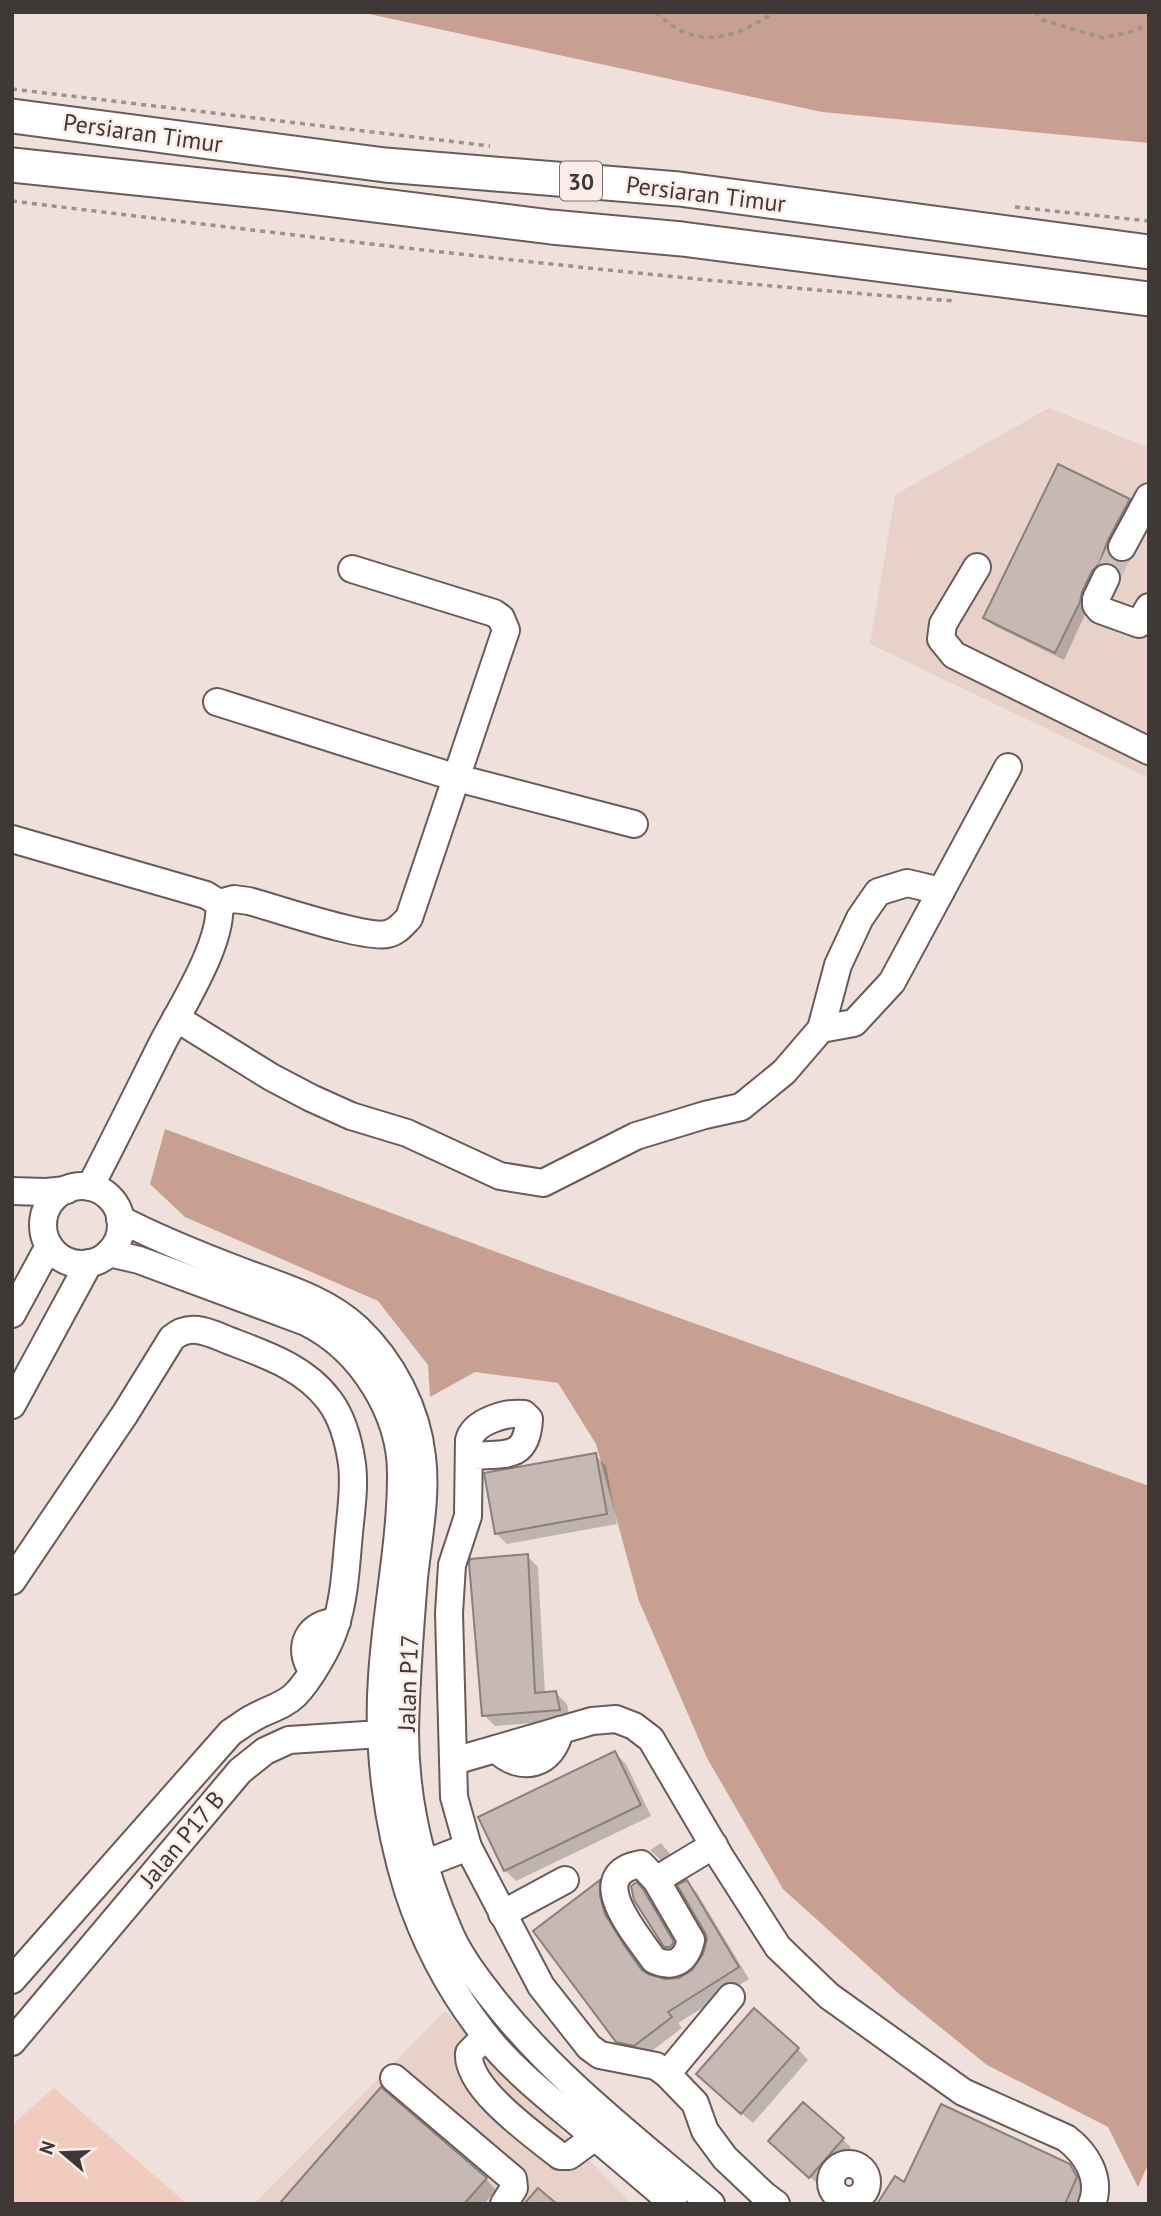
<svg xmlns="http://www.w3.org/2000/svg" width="1161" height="2216" font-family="'PT Sans',sans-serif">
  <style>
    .built { fill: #e7d1c9 }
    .green { fill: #f1ccbe }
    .forest { fill: #c7a092 }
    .shadow { fill: #0003 }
    .building { fill: #c6b8b2; stroke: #8c7e79; stroke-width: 2 }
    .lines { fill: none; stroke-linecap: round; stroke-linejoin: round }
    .minor-tunnel { stroke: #ccbeba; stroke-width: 26; stroke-dasharray: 26 13; stroke-linecap: butt }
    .minor-casing { stroke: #695c58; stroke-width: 30 }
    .major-casing { stroke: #695c58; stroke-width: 37 }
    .path { stroke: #9b918d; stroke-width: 3.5; stroke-dasharray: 5 5; stroke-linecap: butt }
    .minor { stroke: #fff; stroke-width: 26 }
    .major { stroke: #fff; stroke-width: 33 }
    .labels { text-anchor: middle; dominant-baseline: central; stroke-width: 5; stroke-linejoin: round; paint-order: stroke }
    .shield { fill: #fdede8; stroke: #776e6b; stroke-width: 2 }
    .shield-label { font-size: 23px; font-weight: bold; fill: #3e3836 }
    .street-label { font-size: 24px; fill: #3e3836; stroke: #fdede8 }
  </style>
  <rect width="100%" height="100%" fill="#efe0db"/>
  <g class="built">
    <path d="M 1049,408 L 1149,448 L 1149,778 L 870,644 L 895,495 Z"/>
    <path d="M 445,2011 L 632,2204 L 254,2204 Z"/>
  </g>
  <path class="green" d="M 54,2088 L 187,2204 L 12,2204 L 12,2125 Z"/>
  <g class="forest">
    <path d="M 360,12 L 1149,12 L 1149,143 L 822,112 Z"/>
    <path d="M 165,1129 L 537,1267 L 1149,1486 L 1149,2162 L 1138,2187 L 1108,2127 L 987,2065 L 898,1993 L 783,1889 L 707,1758 L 639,1601 L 596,1444 L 558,1383 L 475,1372 L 430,1397 L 428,1365 L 378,1301 L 185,1217 L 150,1184 Z"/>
  </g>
  <g class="shadow">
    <path d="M 1129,500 L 1137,508 L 1116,548 L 1064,660 L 993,625 L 985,617 Z"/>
    <path d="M 595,1455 L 606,1466 L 617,1524 L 507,1544 L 496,1533 Z"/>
    <path d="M 527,1556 L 538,1567 L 545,1694 L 556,1693 L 567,1704 L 570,1720 L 495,1726 L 484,1715 Z"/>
    <path d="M 615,1753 L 626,1764 L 651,1816 L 516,1881 L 505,1870 Z"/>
    <path d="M 661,1843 L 679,1865 L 671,1870 L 650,1850 Z"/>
    <path d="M 600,1882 L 610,1893 L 615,1927 L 646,1974 L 658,1980 L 679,1980 L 689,1975 L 700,1963 L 709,1939 L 686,1882 L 697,1893 L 749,1979 L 678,2023 L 682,2028 L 645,2056 L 628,2052 L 617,2041 L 535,1931 Z"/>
    <path d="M 636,1884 L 654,1903 L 684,1954 L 677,1957 L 665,1946 Z"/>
    <path d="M 798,2049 L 808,2060 L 753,2123 L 709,2085 Z"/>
    <path d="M 803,2104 L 851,2147 L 818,2184 L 778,2149 Z"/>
    <path d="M 1069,2166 L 1081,2177 L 1087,2189 L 1080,2204 L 879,2204 Z"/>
    <path d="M 486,2179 L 496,2190 L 484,2204 L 281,2204 Z"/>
  </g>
  <g class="building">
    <path d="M 1058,464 L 1130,499 L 1108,540 L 1099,564 L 1092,571 L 1082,592 L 1080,602 L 1055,653 L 983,618 Z"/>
    <path d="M 596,1453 L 607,1514 L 495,1534 L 484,1473 Z"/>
    <path d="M 528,1554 L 535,1693 L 556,1691 L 560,1710 L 482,1716 L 469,1563 L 470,1559 Z"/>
    <path d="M 615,1751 L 641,1805 L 504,1871 L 478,1817 Z"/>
    <path d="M 600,1880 L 600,1896 L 605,1914 L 624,1945 L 641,1969 L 648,1974 L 665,1979 L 679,1978 L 692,1970 L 703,1954 L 707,1939 L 705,1933 L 677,1885 L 687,1880 L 739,1967 L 668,2012 L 672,2017 L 634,2046 L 616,2042 L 533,1931 Z"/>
    <path d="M 637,1882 L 643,1889 L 674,1942 L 670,1947 L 664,1947 L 634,1900 L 631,1886 Z"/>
    <path d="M 754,2008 L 799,2048 L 741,2114 L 696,2074 Z"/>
    <path d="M 381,2087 L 487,2178 L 464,2204 L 279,2204 Z"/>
    <path d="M 803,2102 L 844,2138 L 809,2178 L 768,2141 Z"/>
    <path d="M 941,2104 L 1070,2164 L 1077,2177 L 1065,2204 L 877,2204 L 895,2176 L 904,2182 Z"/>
    <path d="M 538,2188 L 557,2204 L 524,2204 Z"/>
  </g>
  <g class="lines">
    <path class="minor-tunnel" d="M 1106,578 L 1122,547"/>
    <g class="minor-casing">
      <g id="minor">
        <path d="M 1122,547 L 1149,497"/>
        <path d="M 977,567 L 943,624 L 941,639 L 954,655 L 1149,751"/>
        <path d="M 1106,578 L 1096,599 L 1096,605 L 1100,610 L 1139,624 L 1149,607"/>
        <path d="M 217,702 L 457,778 L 634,824"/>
        <path d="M 12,839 L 206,895 L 219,903 C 224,941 181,1008 163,1042 C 139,1090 115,1139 90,1187"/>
        <path d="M 219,903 L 234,899 L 249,901 C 275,908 365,939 387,934 C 397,932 402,925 409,918 L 506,630 L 501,618 L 494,613 L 352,569"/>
        <path d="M 176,1018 L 271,1077 L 311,1098 L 351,1116 L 407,1133 L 500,1176 L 543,1183 L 636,1136 L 705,1115 L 741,1107 L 784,1072 L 821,1029 L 854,1023 L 892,982 L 1008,767"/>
        <path d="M 821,1029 L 838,965 L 860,918 L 878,892 L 907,883 L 941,891"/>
        <circle cx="82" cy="1225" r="39"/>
        <path d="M 12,1191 L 46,1192 L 67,1190"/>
        <path d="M 120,1219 C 160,1240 201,1256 243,1272 C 283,1287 326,1299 357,1328 C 392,1361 417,1409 422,1457 C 427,1496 418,1539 414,1578 C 410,1628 406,1680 405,1731 C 405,1798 421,1867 448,1929 C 457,1952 473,1974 489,1994 C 551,2075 633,2137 711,2204"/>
        <path d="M 109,1253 L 139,1260 L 306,1322 C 361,1349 402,1414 401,1476 C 401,1543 386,1610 382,1677 C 377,1747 387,1824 408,1891 C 425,1943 451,1992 485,2035 C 511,2068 545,2095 577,2122 C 610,2149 642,2177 674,2204"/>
        <path d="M 12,1314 L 49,1246"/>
        <path d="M 12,1405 L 89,1263"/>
        <path d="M 469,1456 C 503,1453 527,1462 529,1419 L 524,1414 C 507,1412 474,1421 469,1440 L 468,1516 L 452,1565 L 449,1613 L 454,1797 L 468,1847 L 541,1986 L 589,2047 L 600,2055 L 656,2066 L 667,2074 L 695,2103 L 705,2131 L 725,2158 L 764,2195 L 776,2204"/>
        <path d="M 12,1581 L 125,1414 L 172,1338 C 191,1322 210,1333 230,1341 C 267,1355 305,1368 329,1400 C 342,1417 349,1443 352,1464 C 355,1486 351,1511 349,1533 C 346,1564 345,1597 335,1627 C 329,1647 309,1681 295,1695 C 284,1706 266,1710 253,1718 C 245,1722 238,1728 231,1732 L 12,1980"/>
        <path d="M 312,1670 C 296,1647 309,1622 337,1622"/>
        <path d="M 496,1749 C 521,1774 553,1765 560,1730"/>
        <path d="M 454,1761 L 592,1721 L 616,1719 L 634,1726 L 651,1739 L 721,1858 L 778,1947 L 829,1996 L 963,2092 L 1066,2138 C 1086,2153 1102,2178 1092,2204"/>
        <path d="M 424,1864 L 468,1847"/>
        <path d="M 641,1864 L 656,1880 L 691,1940 C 686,1961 674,1969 654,1960 C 637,1935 582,1874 641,1864 Z"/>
        <path d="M 656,1880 L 714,1845"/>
        <path d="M 502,1914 L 565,1880"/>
        <path d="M 486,2036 L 469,2053 C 466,2088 534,2135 560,2156 L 569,2156 L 595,2137"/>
        <path d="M 12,2042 L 240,1771 L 265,1751 L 289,1740 L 396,1733"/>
        <path d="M 667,2074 L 731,1997"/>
        <path d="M 394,2078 L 513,2179 L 514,2188 L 504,2204"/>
        <circle cx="849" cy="2182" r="18"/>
      </g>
    </g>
    <g class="major-casing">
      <g id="major">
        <path d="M 12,116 L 385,165 L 679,189 L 1149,252"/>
        <path d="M 12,165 L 287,194 L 551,227 L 682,239 L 1149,299"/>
      </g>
    </g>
    <g class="path">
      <path d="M 656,12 C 695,51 732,40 775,12"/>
      <path d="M 1035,12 L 1043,20 L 1103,38 L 1134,31 L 1149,23"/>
      <path d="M 12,89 L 490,146"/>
      <path d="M 12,201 C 326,239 640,278 955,301"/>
      <path d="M 1015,207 L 1149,221"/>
    </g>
    <use href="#minor" class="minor"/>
    <use href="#major" class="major"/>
  </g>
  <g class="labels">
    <rect class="shield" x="560" y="161.5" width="42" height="39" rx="5"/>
    <g class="shield-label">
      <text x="581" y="181">30</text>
    </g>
    <g class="street-label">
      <text transform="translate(143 133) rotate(8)">Persiaran Timur</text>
      <text transform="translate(706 194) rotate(7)">Persiaran Timur</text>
      <text transform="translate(408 1683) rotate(-88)">Jalan P17</text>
      <text transform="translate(182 1839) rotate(-50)">Jalan P17 B</text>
    </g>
  </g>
  <rect width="1161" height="2216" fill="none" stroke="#3e3836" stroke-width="28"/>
  <g transform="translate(63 2153) rotate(289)" stroke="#fdede8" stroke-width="5" paint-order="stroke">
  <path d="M0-5L12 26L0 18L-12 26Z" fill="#3e3836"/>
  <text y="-10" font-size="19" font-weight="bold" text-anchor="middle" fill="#3e3836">N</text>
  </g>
</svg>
